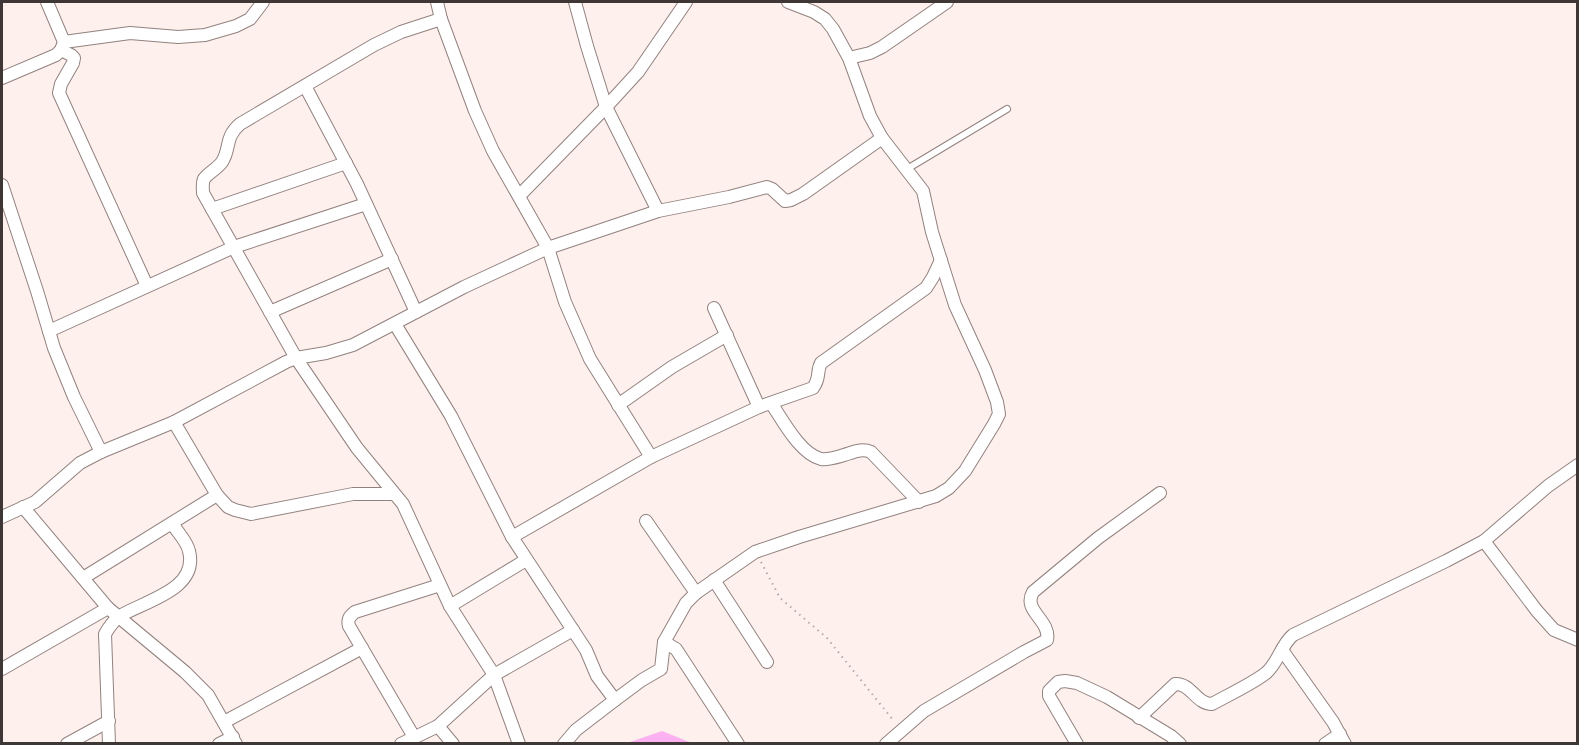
<svg xmlns="http://www.w3.org/2000/svg" width="1579" height="745" font-family="'Alegreya Sans',sans-serif">
  <style>
    .water { fill: #fdb1f1 }
    .lines { fill: none; stroke-linecap: round; stroke-linejoin: round }
    .service-casing { stroke: #92827f; stroke-width: 8 }
    .minor-casing { stroke: #92827f; stroke-width: 14 }
    .path { stroke: #b5a9a7; stroke-width: 2; stroke-dasharray: 1.5 4.5; stroke-linecap: butt }
    .service { stroke: #fff; stroke-width: 6 }
    .minor { stroke: #fff; stroke-width: 12 }
  </style>
  <rect width="100%" height="100%" fill="#fef0ed"/>
  <path class="water" d="M 662,731 L 692,743 L 627,743 Z"/>
  <g class="lines">
    <g class="service-casing">
      <path id="service" d="M 907,169 L 1007,109"/>
    </g>
    <g class="minor-casing">
      <g id="minor">
        <path d="M 437,2 L 441,19 L 475,111 L 493,151 L 548,248 L 565,302 L 590,359 L 651,457"/>
        <path d="M 575,2 L 587,46 L 606,107 L 658,211"/>
        <path d="M 441,19 L 401,32 L 374,45 L 240,124 C 224,138 231,148 222,162 C 217,169 208,173 204,179 C 202,183 203,189 203,193 L 296,358 L 357,448 L 403,504 L 450,606 L 494,675 L 519,744"/>
        <path d="M 64,42 L 130,33 L 178,37 L 205,35 L 236,26 L 250,19 L 263,2"/>
        <path d="M 61,50 L 71,55 L 74,58 L 73,63 L 61,84 L 59,93 L 147,286"/>
        <path d="M 849,58 L 870,53 L 882,47 L 947,2"/>
        <path d="M 2,78 L 56,55 L 61,50 L 64,42 L 47,2"/>
        <path d="M 305,86 L 357,184 L 416,312"/>
        <path d="M 2,185 L 37,291 L 54,348 L 74,397 L 101,452"/>
        <path d="M 519,196 L 606,107 L 638,72 L 686,2"/>
        <path d="M 212,209 L 346,163"/>
        <path d="M 714,308 L 759,407"/>
        <path d="M 270,312 L 392,259"/>
        <path d="M 395,324 L 451,416 L 512,537 L 586,650 L 597,676 L 615,700"/>
        <path d="M 49,331 L 234,247 L 366,204"/>
        <path d="M 771,403 C 782,419 800,454 821,459 C 828,460 837,457 844,455 C 854,452 862,448 871,452 L 919,502"/>
        <path d="M 618,405 L 672,367 L 727,335"/>
        <path d="M 174,422 L 217,495 L 228,507 L 235,510 L 251,514 L 353,494 L 394,494"/>
        <path d="M 23,507 L 108,608 L 185,672 L 208,695 L 236,744"/>
        <path d="M 2,517 L 35,502 L 80,463 L 101,452 L 174,422 L 286,362 L 296,358 L 326,353 L 353,345 L 464,287 L 548,248 L 658,211 L 729,197 L 767,187 L 772,189 L 785,201 L 791,200 L 803,194 L 882,138"/>
        <path d="M 646,521 L 696,593"/>
        <path d="M 512,537 L 651,457 L 759,407 L 813,388 C 821,377 816,372 821,363 L 926,288 L 933,277 L 941,260"/>
        <path d="M 1484,541 L 1537,611 L 1554,630 L 1578,640"/>
        <path d="M 83,578 L 217,495"/>
        <path d="M 714,580 L 767,662"/>
        <path d="M 450,606 L 526,560"/>
        <path d="M 664,642 L 676,649 L 738,744"/>
        <path d="M 1282,650 L 1333,722 L 1345,744"/>
        <path d="M 2,669 L 108,608"/>
        <path d="M 1139,718 L 1175,684 C 1191,683 1196,704 1212,704 C 1228,695 1252,684 1266,673 C 1278,663 1281,645 1293,635 L 1446,561 L 1484,541 L 1548,486 L 1578,465"/>
        <path d="M 224,722 L 362,648"/>
        <path d="M 438,726 L 453,744"/>
        <path d="M 414,737 L 349,626 C 347,619 350,616 355,612 L 440,585"/>
        <path d="M 67,744 L 109,721"/>
        <path d="M 109,744 L 105,634 C 109,627 113,621 120,616 C 144,601 199,590 189,551 C 187,541 177,532 172,523"/>
        <path d="M 219,744 L 233,737"/>
        <path d="M 401,744 L 438,726 L 494,675 L 573,630"/>
        <path d="M 564,744 L 576,730 L 615,700 L 642,680 L 661,669 L 664,642 L 686,603 L 696,593 L 755,552 L 799,537 L 936,496 L 949,488 L 965,471 L 994,424 L 999,414 L 997,402 L 985,370 L 955,305 L 932,232 L 923,191 L 882,138 L 870,116 L 849,58 L 833,29 L 825,19 L 814,12 L 788,2"/>
        <path d="M 886,744 L 924,711 L 1024,652 L 1047,640 C 1051,620 1022,611 1033,592 L 1098,538 L 1160,493"/>
        <path d="M 1077,744 L 1049,696 L 1049,691 L 1058,682 L 1065,681 L 1077,683 L 1107,697 L 1171,736 L 1180,744"/>
        <path d="M 1325,744 L 1340,734"/>
      </g>
    </g>
    <path class="path" d="M 761,562 L 780,598 L 827,638 L 893,720"/>
    <use href="#service" class="service"/>
    <use href="#minor" class="minor"/>
  </g>
  <rect width="1579" height="745" fill="none" stroke="#3e3736" stroke-width="6"/>
</svg>
